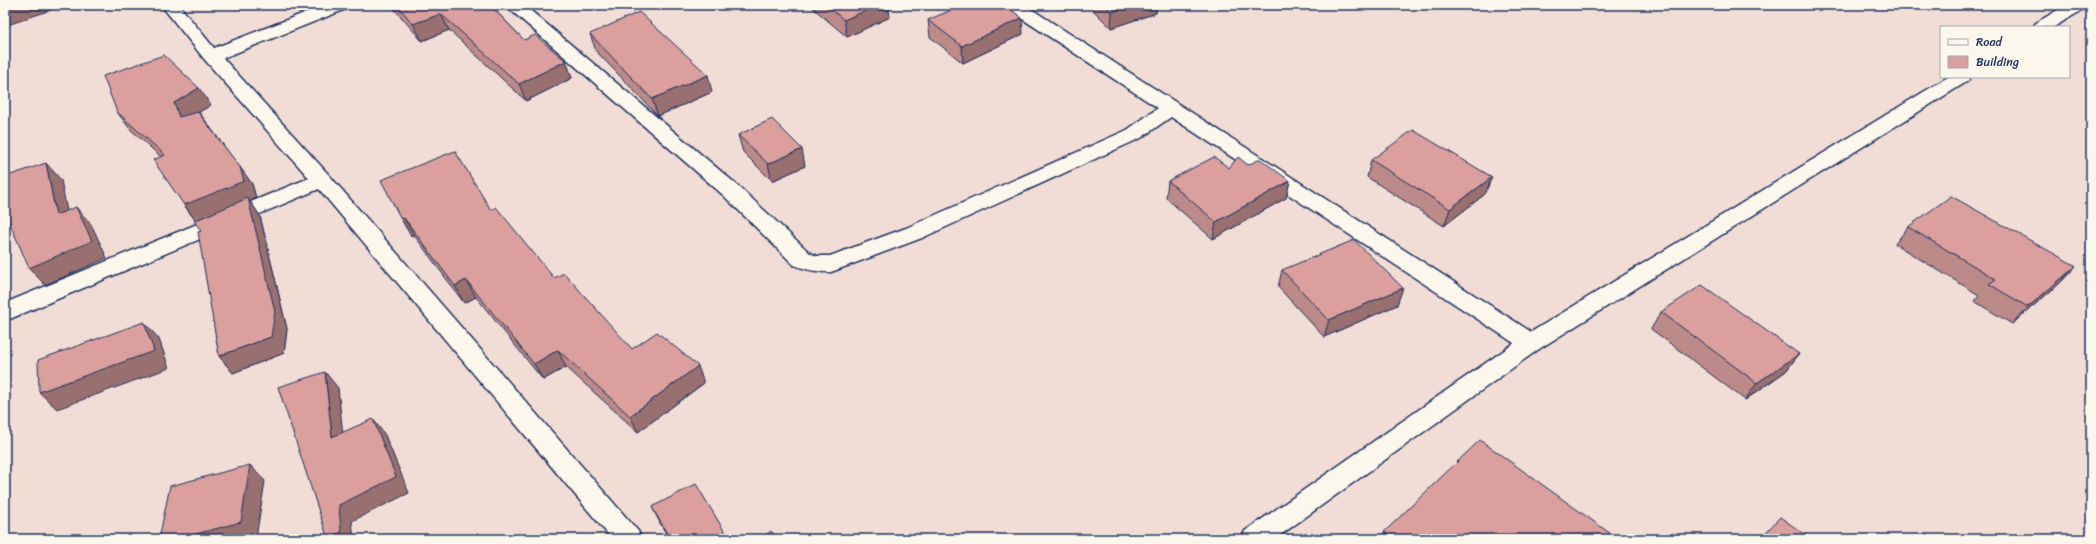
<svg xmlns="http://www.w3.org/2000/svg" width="2096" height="544" font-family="Sriracha,sans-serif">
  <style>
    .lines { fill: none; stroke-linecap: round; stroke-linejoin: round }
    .minor-casing { stroke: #1b2f5e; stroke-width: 3 }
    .tertiary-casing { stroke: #1b2f5e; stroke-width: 3 }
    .minor { fill: #fbf7ec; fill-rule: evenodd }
    .tertiary { fill: #fbf7ec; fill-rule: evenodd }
    .wall { fill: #bc8a88; stroke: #1b2f5e }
    .shaded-wall { fill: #99706f; stroke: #1b2f5e }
    .building { fill: #dba09e; stroke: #1b2f5e }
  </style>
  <rect width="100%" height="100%" fill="#f1ddd5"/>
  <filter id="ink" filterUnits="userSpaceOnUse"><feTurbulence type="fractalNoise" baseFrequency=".025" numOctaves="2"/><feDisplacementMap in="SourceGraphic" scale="8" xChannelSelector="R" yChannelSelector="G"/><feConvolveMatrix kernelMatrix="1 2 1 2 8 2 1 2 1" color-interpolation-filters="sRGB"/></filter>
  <g filter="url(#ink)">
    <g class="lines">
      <g class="minor-casing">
        <g id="minor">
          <path d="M 161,5 L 179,5 L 214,48 L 325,5 L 349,5 L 346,9 L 223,58 L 329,175 L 638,531 L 642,539 L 612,539 L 319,189 L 5,321 L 5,303 L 309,178 L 205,60 Z"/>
          <path d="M 505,5 L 524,5 L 736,184 L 810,253 L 817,256 L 830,256 L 906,228 L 1127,130 L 1158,108 L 1007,9 L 1004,5 L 1025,5 L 1539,337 L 1543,343 L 1539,349 L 1531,352 L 1523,349 L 1171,117 L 1141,138 L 922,238 L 831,272 C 817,272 807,270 794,265 L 722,194 Z"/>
        </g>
      </g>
      <g class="tertiary-casing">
        <g id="tertiary">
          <path d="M 2066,5 L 2087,5 L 2084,9 L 2054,27 L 2033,27 L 2036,23 Z"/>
          <path d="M 1948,77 L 1970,77 L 1968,81 L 1539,349 L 1275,539 L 1241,539 L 1245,531 L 1523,337 Z"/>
        </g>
      </g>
      <use href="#minor" class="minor"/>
      <use href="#tertiary" class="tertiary"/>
    </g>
    <g class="wall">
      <path d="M 393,5 L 494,5 L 491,6 L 524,40 L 566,61 L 572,78 L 526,101 L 449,30 L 422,41 L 395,10 Z"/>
      <path d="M 813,5 L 888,5 L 890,17 L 847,37 L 814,9 Z"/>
      <path d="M 1088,5 L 1157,5 L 1156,13 L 1111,28 Z"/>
      <path d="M 928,20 L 1023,34 L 963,63 L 930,37 Z"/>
      <path d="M 590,34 L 712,92 L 658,116 L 596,51 Z"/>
      <path d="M 211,105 L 199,112 L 252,184 L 256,198 L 250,201 L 260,216 L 287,329 L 284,353 L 233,373 L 219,356 L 201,231 L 195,220 L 184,205 L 161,157 L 130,129 L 117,112 Z"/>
      <path d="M 738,135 L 805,166 L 772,181 L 743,152 Z"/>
      <path d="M 1371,160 L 1485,194 L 1444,226 L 1367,177 Z"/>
      <path d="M 1248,165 L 1290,181 L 1286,198 L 1213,239 L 1166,198 L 1168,181 L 1229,168 Z"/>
      <path d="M 491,210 L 554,278 L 632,349 L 704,383 L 638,432 L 566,367 L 543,380 L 476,297 L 464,303 L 414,235 L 411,236 L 401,219 Z"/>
      <path d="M 1908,227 L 2076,266 L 2060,283 L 2012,324 L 1974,301 L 1979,295 L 1895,244 Z"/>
      <path d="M 1282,270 L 1397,305 L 1324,337 L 1278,287 Z"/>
      <path d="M 1661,312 L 1799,354 L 1786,371 L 1745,400 L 1651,329 Z"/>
      <path d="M 652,507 L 729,539 L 669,539 L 660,523 Z"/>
      <path d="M 1384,532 L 1618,539 L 1381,539 Z"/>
    </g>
    <g class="shaded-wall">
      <path d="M 10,5 L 65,5 L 5,26 L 5,7 Z"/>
      <path d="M 878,5 L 888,5 L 890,17 L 847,37 L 844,20 Z"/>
      <path d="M 1133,5 L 1157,5 L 1156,13 L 1111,28 L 1112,12 Z"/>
      <path d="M 441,14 L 449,30 L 422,41 L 413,24 Z"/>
      <path d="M 1022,18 L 1023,34 L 963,63 L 962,46 Z"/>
      <path d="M 566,61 L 572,78 L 526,101 L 519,84 Z"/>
      <path d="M 708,75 L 712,92 L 658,116 L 652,99 Z"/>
      <path d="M 199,88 L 211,105 L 186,120 L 179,117 L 174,103 Z"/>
      <path d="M 802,149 L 805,166 L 772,181 L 768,164 Z"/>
      <path d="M 46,163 L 61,180 L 71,232 L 56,215 Z"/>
      <path d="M 240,167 L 252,184 L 256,198 L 250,201 L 260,216 L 287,329 L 284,353 L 233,373 L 219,356 L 271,337 L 197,222 L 184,205 Z"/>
      <path d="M 1492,177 L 1485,194 L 1444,226 L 1450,209 Z"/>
      <path d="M 1290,181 L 1286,198 L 1213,239 L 1216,222 Z"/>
      <path d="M 76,207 L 91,224 L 107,258 L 45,285 L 29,268 Z"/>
      <path d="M 404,218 L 414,235 L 411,236 L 401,219 Z"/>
      <path d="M 2076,266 L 2060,283 L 2012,324 L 2028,307 Z"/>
      <path d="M 466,280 L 476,297 L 464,303 L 455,286 Z"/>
      <path d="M 1403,288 L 1397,305 L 1324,337 L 1329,320 Z"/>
      <path d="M 144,322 L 159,339 L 169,368 L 57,409 L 39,392 Z"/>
      <path d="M 558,350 L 566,367 L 543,380 L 534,364 Z"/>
      <path d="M 1799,354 L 1786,371 L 1745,400 L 1757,383 Z"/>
      <path d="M 698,366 L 704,383 L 638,432 L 630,416 Z"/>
      <path d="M 325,372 L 338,388 L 345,454 L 332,437 Z"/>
      <path d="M 373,419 L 385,435 L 409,493 L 352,521 L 354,539 L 330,539 L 327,536 Z"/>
      <path d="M 250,465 L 265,481 L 256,538 L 253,539 L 177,539 Z"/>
    </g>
    <g class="building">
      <path d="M 5,5 L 10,5 L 5,7 Z"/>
      <path d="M 397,5 L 490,5 L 524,40 L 535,35 L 566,61 L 519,84 L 441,14 L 413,24 Z"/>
      <path d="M 826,5 L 878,5 L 844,20 Z"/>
      <path d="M 963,5 L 1005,5 L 1022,18 L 962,46 L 928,20 Z"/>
      <path d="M 1105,5 L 1133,5 L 1112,12 Z"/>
      <path d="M 639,12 L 708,75 L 652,99 L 590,34 Z"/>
      <path d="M 164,55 L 199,88 L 174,103 L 179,117 L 198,112 L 240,167 L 244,181 L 184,205 L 153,160 L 165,155 L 117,112 L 103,76 Z"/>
      <path d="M 772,119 L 802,149 L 768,164 L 738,135 Z"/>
      <path d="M 1413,130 L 1492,177 L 1450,209 L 1371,160 Z"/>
      <path d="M 455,151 L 491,210 L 496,207 L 554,278 L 564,273 L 632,349 L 657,332 L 698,366 L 630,416 L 558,350 L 534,364 L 466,280 L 455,286 L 404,218 L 401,219 L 381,180 Z"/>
      <path d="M 1214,157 L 1229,168 L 1238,157 L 1248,165 L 1260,159 L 1290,181 L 1216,222 L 1168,181 Z"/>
      <path d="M 46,163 L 56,215 L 76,207 L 92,241 L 29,268 L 8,219 L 5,196 L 5,177 Z"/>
      <path d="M 1951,196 L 2076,266 L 2028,307 L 1989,284 L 1996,279 L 1908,227 Z"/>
      <path d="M 248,198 L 275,312 L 271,337 L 219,356 L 198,232 L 201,231 L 194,221 Z"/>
      <path d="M 1354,240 L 1403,288 L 1329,320 L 1282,270 Z"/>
      <path d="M 1702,285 L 1799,354 L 1757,383 L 1661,312 Z"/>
      <path d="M 144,322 L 154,351 L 39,392 L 38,360 Z"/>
      <path d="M 325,372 L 332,437 L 373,419 L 396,477 L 339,505 L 341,533 L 327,536 L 278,387 Z"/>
      <path d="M 1480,440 L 1618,539 L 1392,539 L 1384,532 Z"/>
      <path d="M 250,465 L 241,522 L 177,539 L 159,539 L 170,486 Z"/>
      <path d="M 696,484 L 729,539 L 670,539 L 652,507 Z"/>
      <path d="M 1780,517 L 1811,539 L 1760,539 Z"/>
      <path d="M 771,531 L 778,539 L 760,539 Z"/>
    </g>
  </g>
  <rect width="2096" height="544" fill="none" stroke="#fbf7ec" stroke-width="20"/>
  <rect x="10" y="10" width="2076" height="524" fill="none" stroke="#1b2f5e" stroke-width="1.5" filter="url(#ink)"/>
  <rect x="1940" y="26" width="130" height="52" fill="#fbf7ec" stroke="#a1a7b3"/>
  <rect x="1948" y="39" width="20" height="6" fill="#fbf7ec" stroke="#a1a7b3"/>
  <text x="1976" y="46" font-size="12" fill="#1b2f5e">Road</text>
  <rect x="1948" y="56" width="20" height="12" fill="#dba09e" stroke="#a1a7b3"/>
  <text x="1976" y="66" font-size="12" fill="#1b2f5e">Building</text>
</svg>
